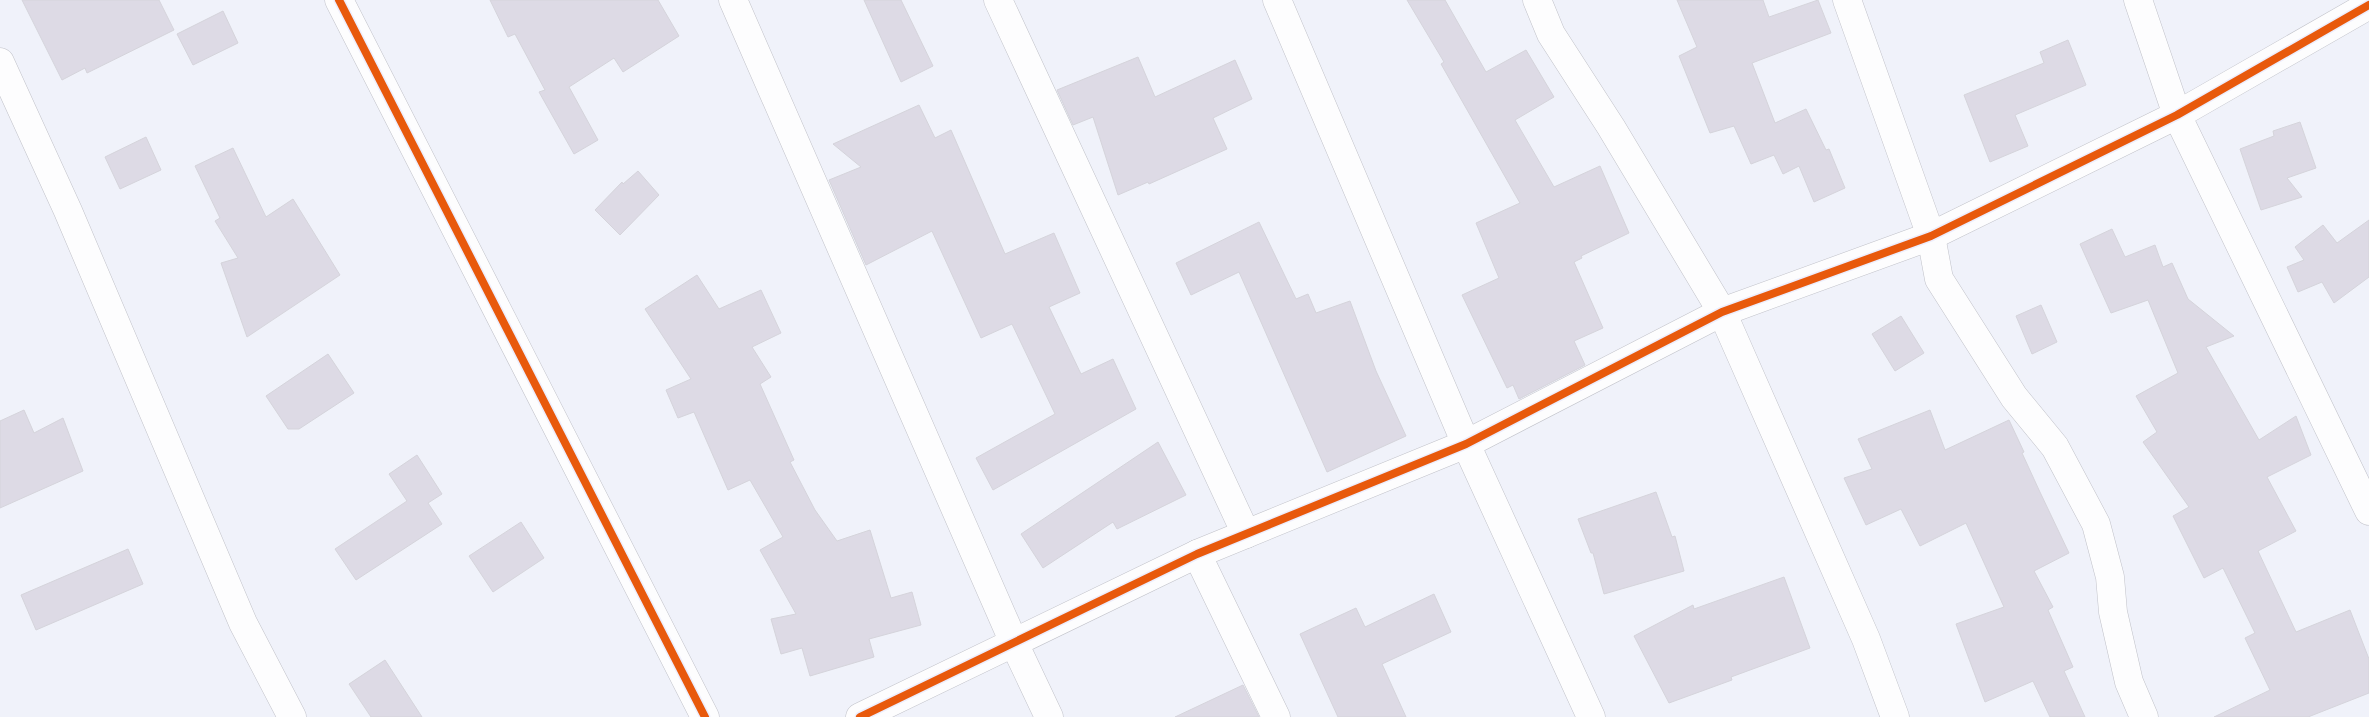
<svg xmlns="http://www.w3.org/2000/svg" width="2369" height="717" font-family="'Fira Sans Condensed',sans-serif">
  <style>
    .building { fill: #dddae5; stroke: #d5d4db }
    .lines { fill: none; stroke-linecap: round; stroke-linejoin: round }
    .minor-casing { stroke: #c1c2c9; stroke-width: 29 }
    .minor { stroke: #fdfdfe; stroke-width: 28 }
    .cycleway-casing { stroke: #edeefd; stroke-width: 11 }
    .cycleway { stroke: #e8590c; stroke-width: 8 }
  </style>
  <rect width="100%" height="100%" fill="#f0f2fa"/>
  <g class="building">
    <path d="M 22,0 L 159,0 L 174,30 L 87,73 L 85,68 L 62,80 Z"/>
    <path d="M 490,0 L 658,0 L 679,36 L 623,72 L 614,58 L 569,87 L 598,140 L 574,154 L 539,92 L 545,90 L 515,34 L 508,37 Z"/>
    <path d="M 864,0 L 901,0 L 933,66 L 901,82 Z"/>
    <path d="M 1407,0 L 1445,0 L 1486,72 L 1526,50 L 1554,97 L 1515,120 L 1554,187 L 1600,166 L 1629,233 L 1581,256 L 1582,258 L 1574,262 L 1603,328 L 1574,341 L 1585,365 L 1519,399 L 1513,385 L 1507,388 L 1462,295 L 1499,278 L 1476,223 L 1520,203 L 1441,64 L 1444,62 Z"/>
    <path d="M 1677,0 L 1763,0 L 1769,17 L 1818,0 L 1831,33 L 1752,63 L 1775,123 L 1806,109 L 1826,150 L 1829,149 L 1845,188 L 1814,202 L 1799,166 L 1783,174 L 1774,155 L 1751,164 L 1734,126 L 1710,133 L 1679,56 L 1697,47 Z"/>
    <path d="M 223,11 L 238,43 L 193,65 L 177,34 Z"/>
    <path d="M 2068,40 L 2086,85 L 2015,115 L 2028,146 L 1990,162 L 1964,95 L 2044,63 L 2040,52 Z"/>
    <path d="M 1138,57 L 1155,97 L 1235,60 L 1252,99 L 1213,118 L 1227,149 L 1149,184 L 1148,182 L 1118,195 L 1093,117 L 1073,125 L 1057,90 Z"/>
    <path d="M 919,105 L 935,138 L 951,130 L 1005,254 L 1054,233 L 1080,293 L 1049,307 L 1081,374 L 1113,359 L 1136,409 L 993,490 L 976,458 L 1055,414 L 1012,324 L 981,338 L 932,231 L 866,265 L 829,180 L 861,167 L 833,144 Z"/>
    <path d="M 2300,122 L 2316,168 L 2287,178 L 2302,197 L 2261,210 L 2240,149 L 2274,136 L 2273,131 Z"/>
    <path d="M 146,137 L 161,170 L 120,189 L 105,157 Z"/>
    <path d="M 233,148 L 266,217 L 293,199 L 340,275 L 247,337 L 221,263 L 238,258 L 215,221 L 220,218 L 195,166 Z"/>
    <path d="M 638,171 L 659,195 L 620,235 L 595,210 L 622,182 L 623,184 Z"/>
    <path d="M 2369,220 L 2369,277 L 2334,303 L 2322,282 L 2298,292 L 2287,267 L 2304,260 L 2295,247 L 2323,225 L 2337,243 Z"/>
    <path d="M 1259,222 L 1296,299 L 1308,294 L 1316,313 L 1350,301 L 1376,371 L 1406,436 L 1327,472 L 1239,272 L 1191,295 L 1176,263 Z"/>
    <path d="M 2112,229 L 2125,257 L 2155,245 L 2163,267 L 2172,263 L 2188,299 L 2234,336 L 2206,347 L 2259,440 L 2296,416 L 2311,455 L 2267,477 L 2296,531 L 2258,551 L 2296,632 L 2350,610 L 2369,659 L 2369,693 L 2308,717 L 2214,717 L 2270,690 L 2245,638 L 2255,633 L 2223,568 L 2204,578 L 2173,516 L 2189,507 L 2143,442 L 2157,432 L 2136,396 L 2178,373 L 2148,300 L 2111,313 L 2080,244 Z"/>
    <path d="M 697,275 L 719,309 L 761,290 L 781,333 L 752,347 L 771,377 L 760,384 L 794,460 L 790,462 L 815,510 L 837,541 L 870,530 L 891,598 L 912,592 L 921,625 L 869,639 L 874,657 L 810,676 L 802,648 L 781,654 L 771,619 L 796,614 L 760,550 L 783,537 L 750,480 L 728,490 L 694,412 L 678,418 L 666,390 L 691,379 L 645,309 Z"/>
    <path d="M 2041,305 L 2057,342 L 2032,354 L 2016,316 Z"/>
    <path d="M 1901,316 L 1924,353 L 1895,371 L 1872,334 Z"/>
    <path d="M 328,354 L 354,393 L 299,429 L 288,429 L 266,396 Z"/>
    <path d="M 24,410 L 34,433 L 63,418 L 83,471 L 0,508 L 0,421 Z"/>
    <path d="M 1930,410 L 1945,450 L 2009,420 L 2024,452 L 2022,453 L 2039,490 L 2069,553 L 2034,571 L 2053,607 L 2048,610 L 2073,667 L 2064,671 L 2085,717 L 2050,717 L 2033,681 L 1985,702 L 1956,624 L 2004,607 L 1966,523 L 1920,546 L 1901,509 L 1866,525 L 1844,478 L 1872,469 L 1858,439 Z"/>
    <path d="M 1158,442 L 1186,495 L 1117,529 L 1113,522 L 1043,568 L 1021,534 Z"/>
    <path d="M 417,455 L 442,494 L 428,503 L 442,524 L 356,580 L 335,549 L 407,501 L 389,474 Z"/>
    <path d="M 1656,492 L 1672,537 L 1675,536 L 1684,571 L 1604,594 L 1593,553 L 1591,553 L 1578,519 Z"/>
    <path d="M 521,522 L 544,558 L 493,592 L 469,556 Z"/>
    <path d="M 128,549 L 143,584 L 36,630 L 21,595 Z"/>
    <path d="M 1784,577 L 1810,648 L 1731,677 L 1732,680 L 1669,703 L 1634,636 L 1693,605 L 1694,609 Z"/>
    <path d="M 1434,594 L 1451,632 L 1382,664 L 1406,717 L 1338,717 L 1300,634 L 1356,608 L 1365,627 Z"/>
    <path d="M 385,660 L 422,717 L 371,717 L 349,684 Z"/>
    <path d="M 1243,685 L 1259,717 L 1175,717 Z"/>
  </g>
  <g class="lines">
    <g class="minor-casing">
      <g id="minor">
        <path d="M 339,0 L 705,717"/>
        <path d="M 733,0 L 1014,643 L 1049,717"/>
        <path d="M 998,0 L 1246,534"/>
        <path d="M 1277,0 L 1466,444 L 1591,717"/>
        <path d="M 1537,0 L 1551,34 L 1611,127 L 1722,312 L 1866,639 L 1895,717"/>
        <path d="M 1847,0 L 1931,236 L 1939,279 L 2014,397 L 2055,447 L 2096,524 L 2110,577 L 2113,612 L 2129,682 L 2144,717"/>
        <path d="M 2138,0 L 2177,115 L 2369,511"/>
        <path d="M 0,62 L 68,211 L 243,623 L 292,717"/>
        <path d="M 1197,554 L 1276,717"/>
        <path d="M 860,717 L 1197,554 L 1466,444 L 1722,312 L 1931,236 L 2177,115 L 2369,5"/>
      </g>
    </g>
    <use href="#minor" class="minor"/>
    <g class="cycleway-casing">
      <g id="cycleway">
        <path d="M 339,0 L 705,717"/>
        <path d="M 860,717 L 1197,554 L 1466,444 L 1722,312 L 1931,236 L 2177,115 L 2369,5"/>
      </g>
    </g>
    <use href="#cycleway" class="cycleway"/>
  </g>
</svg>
